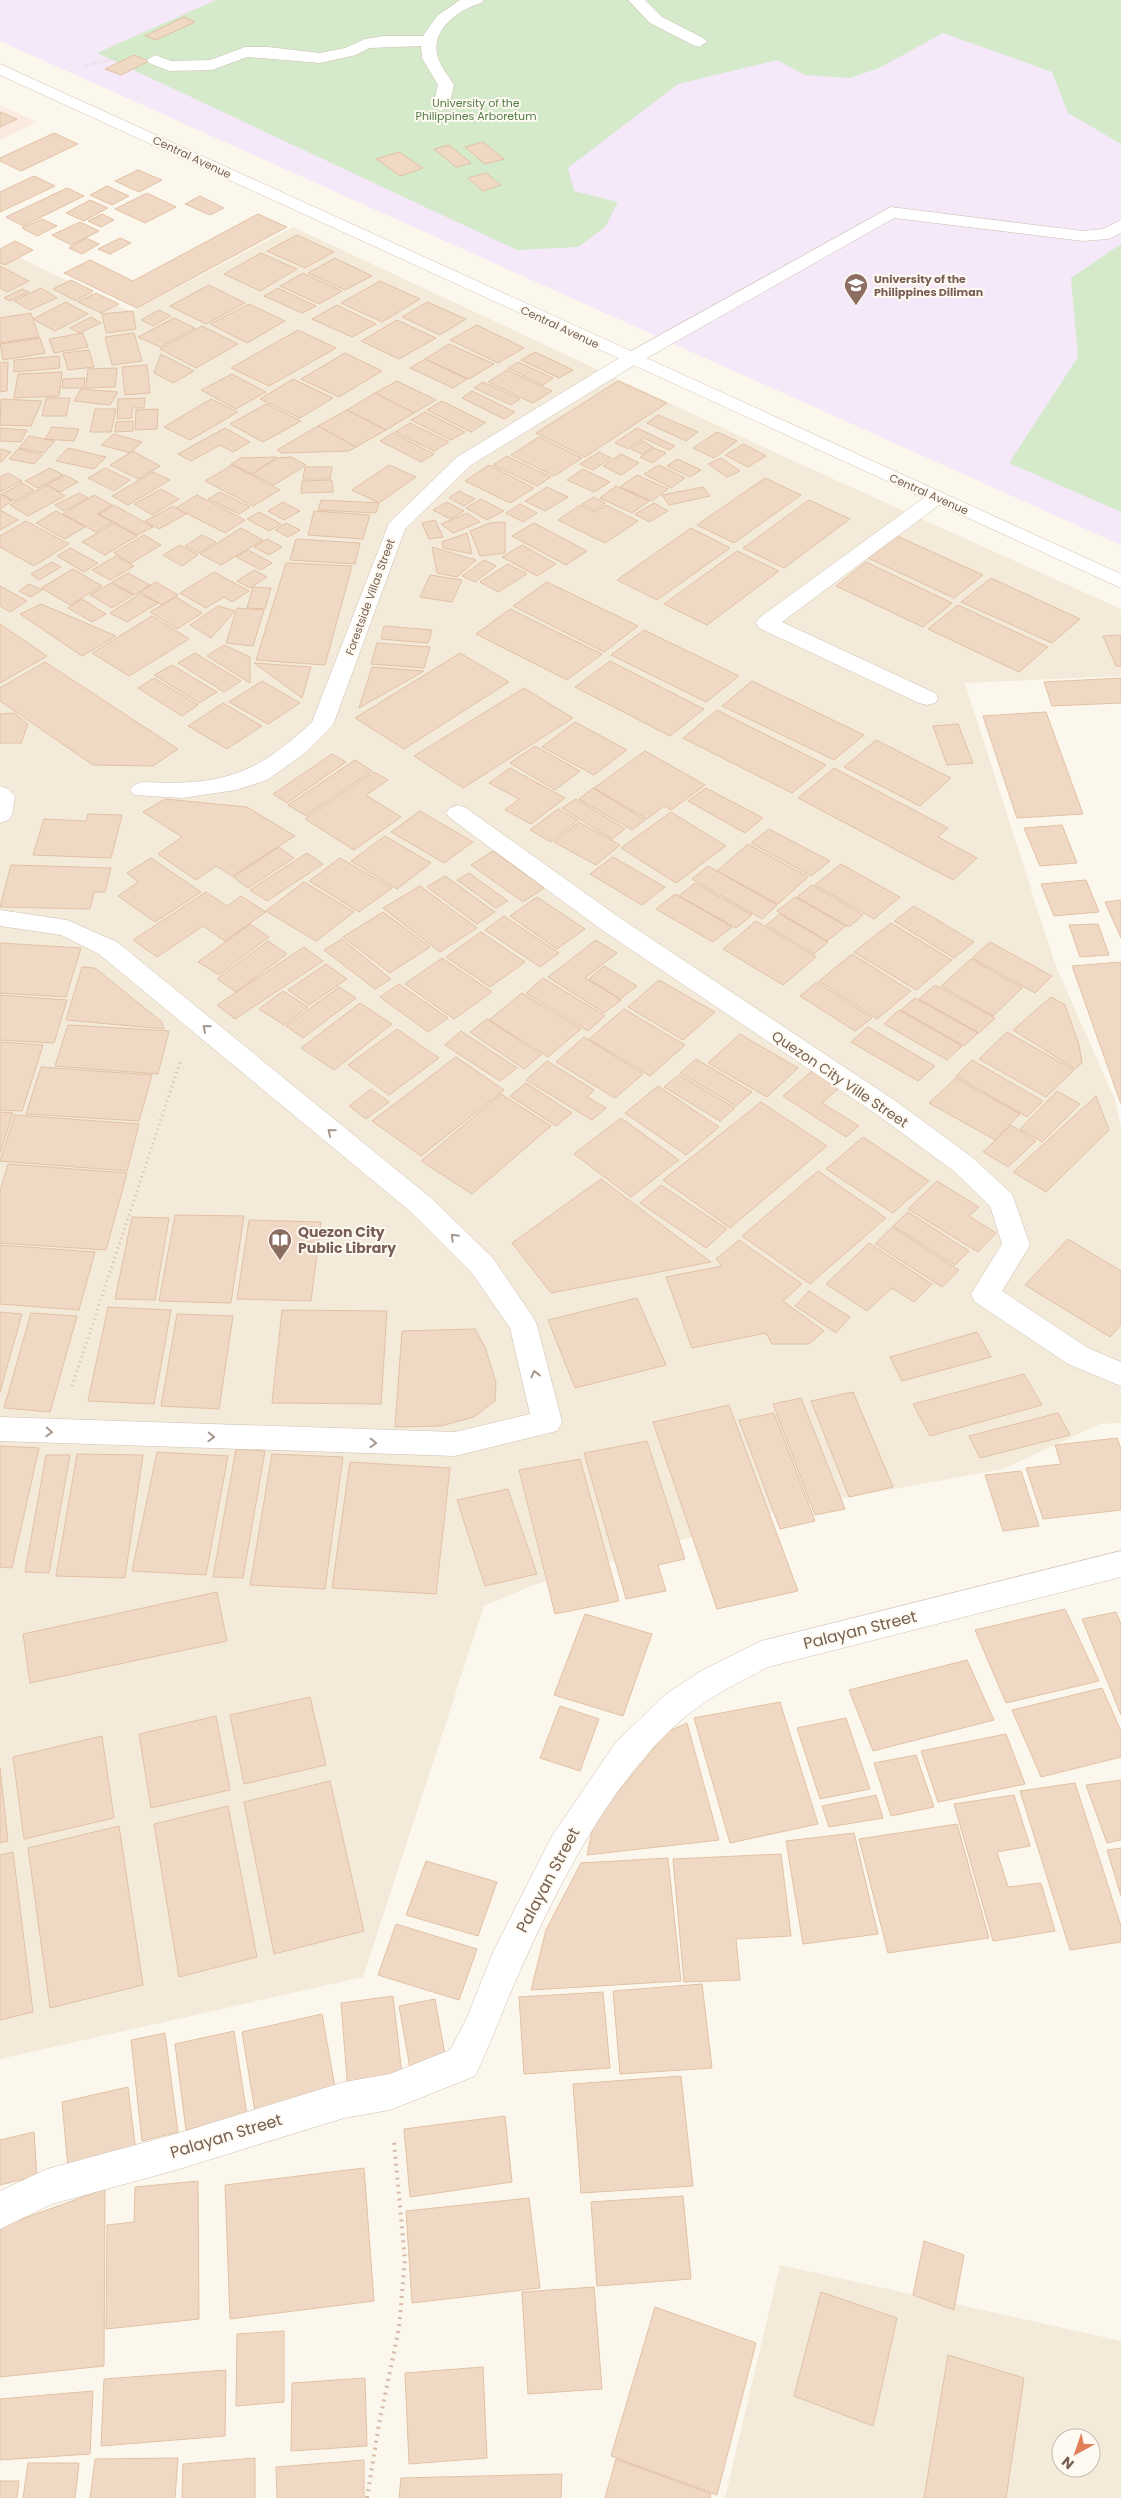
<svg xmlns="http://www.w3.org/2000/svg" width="1121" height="2498" font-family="Poppins,sans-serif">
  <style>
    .residential { fill: #f3eada; fill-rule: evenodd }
    .commercial { fill: #fbeae0 }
    .education { fill: #f4e8f9 }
    .green { fill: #d4eaca }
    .building { fill: #f0d9c4; stroke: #e2c1a5 }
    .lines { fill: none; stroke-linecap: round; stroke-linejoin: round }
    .lane-casing { stroke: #cec0b1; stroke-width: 1 }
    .street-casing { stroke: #cec0b1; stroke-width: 1 }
    .secondary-casing { stroke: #d1c1af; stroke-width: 1 }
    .path-far2 { stroke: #d6bca7; stroke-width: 2; stroke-dasharray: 0.5 2.5; stroke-linecap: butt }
    .path-far1 { stroke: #d6bca7; stroke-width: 3; stroke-dasharray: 1 4; stroke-linecap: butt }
    .path { stroke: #d6bca7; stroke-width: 4; stroke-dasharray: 2 5; stroke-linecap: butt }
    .lane { fill: #fff; fill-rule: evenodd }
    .street { fill: #fff; fill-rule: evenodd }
    .secondary { fill: #fff; fill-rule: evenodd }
    .oneway { stroke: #a7988d }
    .labels { text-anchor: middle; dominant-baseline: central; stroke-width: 4; stroke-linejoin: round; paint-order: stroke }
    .far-park-label { font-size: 11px; fill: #537c47; stroke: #fefaf2 }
    .far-street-label { font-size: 11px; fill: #77604f; stroke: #fefaf2 }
    .far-education-label { font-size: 11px; font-weight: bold; fill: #785e54; stroke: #fefaf2; text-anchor: start }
    .street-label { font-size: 14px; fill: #77604f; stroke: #fefaf2 }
    .education-label { font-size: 14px; font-weight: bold; fill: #785e54; stroke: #fefaf2; text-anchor: start }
    .near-street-label { font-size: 16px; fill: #77604f; stroke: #fefaf2 }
  </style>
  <rect width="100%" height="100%" fill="#fcf7ec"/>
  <g class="residential">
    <path d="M 293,227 L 787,458 L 1121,609 L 1121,676 L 965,683 L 1055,964 L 1115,1100 L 1121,1127 L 1121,1423 L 1100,1424 L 1003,1469 L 784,1509 L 533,1585 L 484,1606 L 363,1977 L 0,2059 L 0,248 L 131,312 Z"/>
    <path d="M 780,2265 L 1121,2341 L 1121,2498 L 725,2498 ZM 1061,2438 L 1091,2438 L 1091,2468 L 1061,2468 Z"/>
  </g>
  <path class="commercial" d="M 0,105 L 37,122 L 0,140 Z"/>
  <path class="education" d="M 0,0 L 1121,0 L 1121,545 L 0,41 Z"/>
  <g class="green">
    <path d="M 216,0 L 1121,0 L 1121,144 L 1068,113 L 1052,72 L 943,33 L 879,68 L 850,78 L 805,75 L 777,60 L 678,84 L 568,168 L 574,191 L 618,202 L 605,227 L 578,247 L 517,250 L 97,53 Z"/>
    <path d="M 1121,244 L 1121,512 L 1009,463 L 1078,357 L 1071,278 Z"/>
  </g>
  <g class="building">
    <path d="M 184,17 L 195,22 L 156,40 L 145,36 Z"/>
    <path d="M 134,55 L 149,61 L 121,75 L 105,69 Z"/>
    <path d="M 0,112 L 17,119 L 0,127 Z"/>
    <path d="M 54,133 L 78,144 L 21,171 L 0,161 L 0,158 Z"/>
    <path d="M 483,142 L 504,159 L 485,164 L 465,147 Z"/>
    <path d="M 449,145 L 471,163 L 456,167 L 434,149 Z"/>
    <path d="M 399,152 L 423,168 L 400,176 L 376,159 Z"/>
    <path d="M 138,170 L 162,180 L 139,192 L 115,181 Z"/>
    <path d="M 486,173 L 501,185 L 483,191 L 468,178 Z"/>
    <path d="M 34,176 L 55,186 L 0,212 L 0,192 Z"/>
    <path d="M 107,186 L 129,196 L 112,205 L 90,195 Z"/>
    <path d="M 67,188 L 84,196 L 23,226 L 6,217 Z"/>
    <path d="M 147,193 L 176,207 L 145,223 L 115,209 Z"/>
    <path d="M 200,196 L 224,208 L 210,215 L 185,204 Z"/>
    <path d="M 90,200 L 108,208 L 84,221 L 66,213 Z"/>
    <path d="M 102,214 L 114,220 L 101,227 L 88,221 Z"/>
    <path d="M 258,214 L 287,227 L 137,308 L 64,273 L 90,260 L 133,281 Z"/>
    <path d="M 42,219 L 57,226 L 37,236 L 22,228 Z"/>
    <path d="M 80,222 L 99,231 L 71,245 L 52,235 Z"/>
    <path d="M 297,235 L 334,252 L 305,268 L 267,251 Z"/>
    <path d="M 86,238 L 99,244 L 82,254 L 69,248 Z"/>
    <path d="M 120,238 L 131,243 L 110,254 L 98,249 Z"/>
    <path d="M 15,241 L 33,250 L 5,265 L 0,263 L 0,249 Z"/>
    <path d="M 261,253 L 297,269 L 260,291 L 224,274 Z"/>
    <path d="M 335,258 L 372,276 L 345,290 L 308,273 Z"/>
    <path d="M 0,266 L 29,281 L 7,292 L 0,288 Z"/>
    <path d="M 303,273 L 342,291 L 319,304 L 280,286 Z"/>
    <path d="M 71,280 L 93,291 L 76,301 L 53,289 Z"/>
    <path d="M 380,281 L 420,299 L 382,322 L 341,303 Z"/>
    <path d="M 209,285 L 245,303 L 206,324 L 170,306 Z"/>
    <path d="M 41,288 L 57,298 L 30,310 L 14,301 Z"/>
    <path d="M 278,288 L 316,306 L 302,313 L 264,296 Z"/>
    <path d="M 22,289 L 29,292 L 10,301 L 4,298 Z"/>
    <path d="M 96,293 L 119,304 L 101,313 L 78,302 Z"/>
    <path d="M 66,302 L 88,314 L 55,331 L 33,319 Z"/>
    <path d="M 427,302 L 466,319 L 440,335 L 402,317 Z"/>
    <path d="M 249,304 L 285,321 L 247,343 L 210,324 Z"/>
    <path d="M 337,305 L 376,324 L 352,337 L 312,319 Z"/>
    <path d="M 159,310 L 171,316 L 153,326 L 141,320 Z"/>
    <path d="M 133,311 L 136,329 L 106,333 L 102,314 Z"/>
    <path d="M 31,313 L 39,337 L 0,343 L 0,318 Z"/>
    <path d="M 91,317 L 101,323 L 79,333 L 70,328 Z"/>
    <path d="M 174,318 L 195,328 L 160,347 L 138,337 Z"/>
    <path d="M 397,320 L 436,338 L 399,359 L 361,341 Z"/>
    <path d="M 477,325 L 524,348 L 498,363 L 450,340 Z"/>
    <path d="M 202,326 L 238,344 L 196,368 L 160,349 Z"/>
    <path d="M 298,330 L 336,348 L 269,386 L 231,368 Z"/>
    <path d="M 83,333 L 88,347 L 54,353 L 49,339 Z"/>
    <path d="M 134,333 L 142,361 L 112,365 L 105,337 Z"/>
    <path d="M 40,338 L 45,353 L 3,360 L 0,344 Z"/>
    <path d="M 449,344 L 494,364 L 469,379 L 425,359 Z"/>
    <path d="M 89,350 L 94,367 L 68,370 L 63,353 Z"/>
    <path d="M 535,352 L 573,370 L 559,378 L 521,360 Z"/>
    <path d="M 345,353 L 382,371 L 339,397 L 301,379 Z"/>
    <path d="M 161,354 L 194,371 L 173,383 L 154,373 Z"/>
    <path d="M 59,356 L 60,368 L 14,372 L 14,360 Z"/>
    <path d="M 425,359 L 467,379 L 453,388 L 410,368 Z"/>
    <path d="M 8,362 L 7,391 L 0,392 L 0,363 Z"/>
    <path d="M 518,362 L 553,378 L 543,385 L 508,368 Z"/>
    <path d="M 147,365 L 150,393 L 125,395 L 122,367 Z"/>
    <path d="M 117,368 L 115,387 L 86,388 L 88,369 Z"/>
    <path d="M 507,370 L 552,391 L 533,403 L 488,382 Z"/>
    <path d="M 62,372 L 59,396 L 14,398 L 18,374 Z"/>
    <path d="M 232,374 L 266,392 L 236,409 L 201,390 Z"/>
    <path d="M 85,378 L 84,388 L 62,388 L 63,379 Z"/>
    <path d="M 293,379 L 333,398 L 300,418 L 260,399 Z"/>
    <path d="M 397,381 L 436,400 L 414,413 L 375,393 Z"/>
    <path d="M 618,381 L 667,403 L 585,457 L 536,433 Z"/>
    <path d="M 483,382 L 520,399 L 511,405 L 474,388 Z"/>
    <path d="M 81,389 L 118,392 L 110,405 L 74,401 Z"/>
    <path d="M 472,391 L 515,412 L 504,419 L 462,398 Z"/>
    <path d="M 375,393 L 414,413 L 386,430 L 347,410 Z"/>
    <path d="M 46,398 L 70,398 L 66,416 L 42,416 Z"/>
    <path d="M 145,398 L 144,408 L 132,408 L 132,418 L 117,419 L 118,399 Z"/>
    <path d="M 1,399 L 42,401 L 31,426 L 0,425 Z"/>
    <path d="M 211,399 L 238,412 L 190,440 L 164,427 Z"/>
    <path d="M 442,401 L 484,422 L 486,422 L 471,432 L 427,410 Z"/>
    <path d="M 266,404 L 301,421 L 263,442 L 230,424 Z"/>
    <path d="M 95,409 L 116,409 L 111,432 L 90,432 Z"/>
    <path d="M 158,409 L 157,429 L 135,430 L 136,410 Z"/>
    <path d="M 347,410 L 386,430 L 356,447 L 318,426 Z"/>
    <path d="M 425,412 L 465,432 L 451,440 L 411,420 Z"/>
    <path d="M 658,415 L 698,432 L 686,441 L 647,423 Z"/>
    <path d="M 133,421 L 133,431 L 115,432 L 116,422 Z"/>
    <path d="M 410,423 L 449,442 L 434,451 L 395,432 Z"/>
    <path d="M 318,426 L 356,447 L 349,451 L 282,453 L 277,450 Z"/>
    <path d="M 52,427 L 79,429 L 74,441 L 45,439 Z"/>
    <path d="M 0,428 L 27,430 L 21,442 L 0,441 Z"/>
    <path d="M 225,428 L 250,442 L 233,452 L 220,445 L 191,461 L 178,454 Z"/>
    <path d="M 637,428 L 675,446 L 669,450 L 644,438 L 628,449 L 615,443 Z"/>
    <path d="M 717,432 L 737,441 L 714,458 L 693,448 Z"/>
    <path d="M 393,433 L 434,454 L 421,462 L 380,441 Z"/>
    <path d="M 114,434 L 142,442 L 130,453 L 101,445 Z"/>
    <path d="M 29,436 L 55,441 L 44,453 L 19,448 Z"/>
    <path d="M 539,437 L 582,458 L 554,476 L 511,455 Z"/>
    <path d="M 643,441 L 653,447 L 642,454 L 631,449 Z"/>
    <path d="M 744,444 L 766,456 L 748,467 L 725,455 Z"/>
    <path d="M 68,448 L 106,457 L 94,469 L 56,461 Z"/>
    <path d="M 654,448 L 666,453 L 652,463 L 640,457 Z"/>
    <path d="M 0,449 L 11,452 L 1,462 L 0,462 Z"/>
    <path d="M 18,449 L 43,455 L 34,464 L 9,459 Z"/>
    <path d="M 133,451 L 160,466 L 138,479 L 110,465 Z"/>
    <path d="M 599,452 L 611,458 L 593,470 L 580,464 Z"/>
    <path d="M 621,454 L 639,463 L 621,475 L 603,466 Z"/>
    <path d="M 507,456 L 551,477 L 537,486 L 493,465 Z"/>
    <path d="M 277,457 L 252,474 L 231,464 L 241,458 Z"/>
    <path d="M 291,457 L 306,465 L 274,485 L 252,474 L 278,458 Z"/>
    <path d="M 721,458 L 740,471 L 727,477 L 708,464 Z"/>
    <path d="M 677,459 L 701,470 L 690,477 L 667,466 Z"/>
    <path d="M 232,465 L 280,490 L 253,506 L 205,481 Z"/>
    <path d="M 389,465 L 416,477 L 379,503 L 352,490 Z"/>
    <path d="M 489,465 L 534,488 L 510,503 L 465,481 Z"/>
    <path d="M 659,465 L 685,478 L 671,488 L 644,474 Z"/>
    <path d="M 305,467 L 332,467 L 330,479 L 303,479 Z"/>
    <path d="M 50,468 L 63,475 L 38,488 L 25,481 Z"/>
    <path d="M 105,468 L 130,480 L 114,491 L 88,478 Z"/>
    <path d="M 583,469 L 610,482 L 594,492 L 567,480 Z"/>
    <path d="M 153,472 L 170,480 L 128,505 L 112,496 Z"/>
    <path d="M 8,473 L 22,481 L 0,492 L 0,477 Z"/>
    <path d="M 65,475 L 78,482 L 60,492 L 47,485 Z"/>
    <path d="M 637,475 L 668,489 L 652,501 L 620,487 Z"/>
    <path d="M 765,478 L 801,495 L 734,543 L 697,525 Z"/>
    <path d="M 332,480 L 333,492 L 301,493 L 302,481 Z"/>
    <path d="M 22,483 L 34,490 L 14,501 L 2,494 Z"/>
    <path d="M 47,485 L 65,496 L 28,516 L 10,505 Z"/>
    <path d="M 616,486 L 649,501 L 632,513 L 600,498 Z"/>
    <path d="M 547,487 L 568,497 L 545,511 L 525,501 Z"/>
    <path d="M 703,487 L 710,496 L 669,505 L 662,495 Z"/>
    <path d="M 161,489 L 179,499 L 152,515 L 134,504 Z"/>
    <path d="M 459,491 L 475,499 L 464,506 L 449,498 Z"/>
    <path d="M 220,492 L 250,507 L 239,514 L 208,499 Z"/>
    <path d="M 79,493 L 88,498 L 64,511 L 55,505 Z"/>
    <path d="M 0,494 L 12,501 L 0,509 Z"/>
    <path d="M 94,495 L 112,505 L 97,514 L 112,522 L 96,532 L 63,514 Z"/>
    <path d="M 197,495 L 245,520 L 225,533 L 176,508 Z"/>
    <path d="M 594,497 L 605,503 L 595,510 L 582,504 Z"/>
    <path d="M 481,499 L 504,511 L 487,520 L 466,508 Z"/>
    <path d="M 321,500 L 379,503 L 376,513 L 318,510 Z"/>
    <path d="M 809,500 L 850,519 L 784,568 L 743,548 Z"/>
    <path d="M 283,502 L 300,511 L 284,520 L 268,511 Z"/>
    <path d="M 447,502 L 464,511 L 450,519 L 433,510 Z"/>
    <path d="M 654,503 L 668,511 L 649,522 L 635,514 Z"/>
    <path d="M 520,504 L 537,513 L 523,522 L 506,513 Z"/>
    <path d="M 114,505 L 153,527 L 137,535 L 99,514 Z"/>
    <path d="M 580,505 L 595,512 L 606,505 L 638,521 L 605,543 L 558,520 Z"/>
    <path d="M 173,506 L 186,514 L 159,529 L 145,521 Z"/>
    <path d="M 0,510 L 18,520 L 0,530 Z"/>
    <path d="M 56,511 L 85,527 L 65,539 L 36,523 Z"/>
    <path d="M 314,511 L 370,515 L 363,539 L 308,535 Z"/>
    <path d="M 259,512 L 281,524 L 269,531 L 247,519 Z"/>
    <path d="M 467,513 L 480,522 L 453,533 L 441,524 Z"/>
    <path d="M 435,520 L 443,537 L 429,539 L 422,523 Z"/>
    <path d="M 26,521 L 69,544 L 34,566 L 0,547 L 0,536 Z"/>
    <path d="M 505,522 L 505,553 L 480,556 L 470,531 L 490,523 Z"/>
    <path d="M 114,523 L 137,536 L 105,555 L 82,542 Z"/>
    <path d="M 286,523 L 300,530 L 288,537 L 275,530 Z"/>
    <path d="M 534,523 L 587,551 L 566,565 L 512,536 Z"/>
    <path d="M 241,528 L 263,540 L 221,565 L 200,554 Z"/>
    <path d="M 691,528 L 730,548 L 657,600 L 617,580 Z"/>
    <path d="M 467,533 L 472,554 L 443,548 L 442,542 Z"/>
    <path d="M 144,535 L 161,545 L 131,563 L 114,553 Z"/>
    <path d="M 202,535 L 216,542 L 199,553 L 185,546 Z"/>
    <path d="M 897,536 L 983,575 L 954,598 L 868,558 Z"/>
    <path d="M 267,539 L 282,547 L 269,555 L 254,547 Z"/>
    <path d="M 296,539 L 360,543 L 355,564 L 290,560 Z"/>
    <path d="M 180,545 L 198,555 L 182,566 L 163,555 Z"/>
    <path d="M 522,545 L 556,564 L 537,576 L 502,557 Z"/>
    <path d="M 432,547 L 476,560 L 457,577 L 437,573 Z"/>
    <path d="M 70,548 L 98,563 L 84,572 L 57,556 Z"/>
    <path d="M 248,550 L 272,563 L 261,570 L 236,557 Z"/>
    <path d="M 737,551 L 779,571 L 707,625 L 664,604 Z"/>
    <path d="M 116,556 L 134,566 L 110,580 L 92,570 Z"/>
    <path d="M 484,560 L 496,566 L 475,582 L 462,576 Z"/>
    <path d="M 52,562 L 61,567 L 39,580 L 31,574 Z"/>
    <path d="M 866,562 L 952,603 L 923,627 L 836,586 Z"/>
    <path d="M 286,563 L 352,566 L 325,665 L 256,660 Z"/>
    <path d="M 508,564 L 527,574 L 498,592 L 480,582 Z"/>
    <path d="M 73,569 L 102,586 L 70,605 L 41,588 Z"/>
    <path d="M 254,570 L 267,577 L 250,588 L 237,581 Z"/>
    <path d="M 214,572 L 249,591 L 232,602 L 224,597 L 206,608 L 180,593 Z"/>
    <path d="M 128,573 L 150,585 L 135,595 L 112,582 Z"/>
    <path d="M 430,575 L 462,580 L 452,602 L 420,597 Z"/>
    <path d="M 991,578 L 1080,619 L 1052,643 L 961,602 Z"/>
    <path d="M 156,582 L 178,595 L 162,605 L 140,592 Z"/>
    <path d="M 547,582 L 638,626 L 604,652 L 513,606 Z"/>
    <path d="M 111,583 L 133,595 L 112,608 L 90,595 Z"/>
    <path d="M 29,584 L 42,590 L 31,597 L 19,591 Z"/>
    <path d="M 0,586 L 27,601 L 10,612 L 0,606 Z"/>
    <path d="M 253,587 L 271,588 L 265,609 L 247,608 Z"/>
    <path d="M 140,594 L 158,603 L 127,622 L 110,613 Z"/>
    <path d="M 176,597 L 202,613 L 177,629 L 150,612 Z"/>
    <path d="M 82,599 L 106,614 L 92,622 L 68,608 Z"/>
    <path d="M 41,604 L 116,636 L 82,656 L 20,614 Z"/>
    <path d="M 958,605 L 1048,647 L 1019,672 L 928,629 Z"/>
    <path d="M 218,606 L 235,611 L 211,638 L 190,625 Z"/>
    <path d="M 237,608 L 264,610 L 253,646 L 226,643 Z"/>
    <path d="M 510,609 L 602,654 L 567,680 L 476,634 Z"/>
    <path d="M 152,616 L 189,639 L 129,676 L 92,653 Z"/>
    <path d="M 0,624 L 47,656 L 0,683 Z"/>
    <path d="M 384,626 L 432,630 L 428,643 L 381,639 Z"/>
    <path d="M 644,630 L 739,676 L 706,702 L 611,655 Z"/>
    <path d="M 1121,635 L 1121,666 L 1116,666 L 1103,636 Z"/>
    <path d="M 377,643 L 430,647 L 424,668 L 371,664 Z"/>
    <path d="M 224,645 L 250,657 L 250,683 L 207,656 Z"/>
    <path d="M 195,653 L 241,681 L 224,692 L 178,663 Z"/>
    <path d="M 460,653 L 509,682 L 404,749 L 355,718 Z"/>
    <path d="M 610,661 L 704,709 L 670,736 L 575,687 Z"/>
    <path d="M 45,662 L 178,749 L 153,766 L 93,765 L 0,701 L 0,688 Z"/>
    <path d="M 254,663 L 311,667 L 302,698 Z"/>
    <path d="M 172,665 L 217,692 L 199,703 L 154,675 Z"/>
    <path d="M 372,667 L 424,671 L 359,708 Z"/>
    <path d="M 154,678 L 198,705 L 182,716 L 138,688 Z"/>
    <path d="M 1121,678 L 1121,703 L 1052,706 L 1044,682 Z"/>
    <path d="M 262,681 L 300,703 L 268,724 L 229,702 Z"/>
    <path d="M 752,681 L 864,735 L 834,760 L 722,706 Z"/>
    <path d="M 524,688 L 573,718 L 463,788 L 414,756 Z"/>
    <path d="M 223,703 L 262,726 L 227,749 L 188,726 Z"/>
    <path d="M 717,710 L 826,765 L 792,793 L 683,738 Z"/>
    <path d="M 1046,712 L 1083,814 L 1017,818 L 983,716 Z"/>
    <path d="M 14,713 L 28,724 L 21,743 L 0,743 L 0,714 Z"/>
    <path d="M 575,722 L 627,750 L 594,775 L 542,747 Z"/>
    <path d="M 958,724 L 973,763 L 947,765 L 933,726 Z"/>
    <path d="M 876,740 L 951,778 L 920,806 L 844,767 Z"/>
    <path d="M 535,746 L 580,771 L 555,790 L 510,763 Z"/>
    <path d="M 645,751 L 705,785 L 671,810 L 664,806 L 647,819 L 594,788 Z"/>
    <path d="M 332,754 L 346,762 L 287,803 L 273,794 Z"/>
    <path d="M 355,760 L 372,771 L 306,816 L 288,805 Z"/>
    <path d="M 510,768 L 565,798 L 531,824 L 505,810 L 519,799 L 489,783 Z"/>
    <path d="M 834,768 L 948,828 L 938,837 L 977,858 L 953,880 L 798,798 Z"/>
    <path d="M 374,772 L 388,780 L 366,795 L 401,817 L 354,850 L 305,819 Z"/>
    <path d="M 593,788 L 645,820 L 632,830 L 579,799 Z"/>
    <path d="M 706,788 L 763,818 L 745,833 L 688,801 Z"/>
    <path d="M 165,799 L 247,807 L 295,836 L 232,876 L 216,866 L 196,880 L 158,854 L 182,837 L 143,812 Z"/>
    <path d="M 576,799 L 625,829 L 612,839 L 562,808 Z"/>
    <path d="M 558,809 L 578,820 L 551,842 L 530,830 Z"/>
    <path d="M 420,811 L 473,842 L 444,863 L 391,832 Z"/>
    <path d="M 671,812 L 726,846 L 676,883 L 621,848 Z"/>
    <path d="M 88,814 L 122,815 L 111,858 L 33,855 L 44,819 L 86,821 Z"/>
    <path d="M 579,822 L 620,845 L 596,865 L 554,842 Z"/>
    <path d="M 1062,825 L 1077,863 L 1040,866 L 1024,828 Z"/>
    <path d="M 769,829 L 830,861 L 811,876 L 751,843 Z"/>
    <path d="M 385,836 L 431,863 L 397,889 L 351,861 Z"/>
    <path d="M 748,844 L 808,877 L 778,904 L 717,871 Z"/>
    <path d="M 279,847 L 294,858 L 248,888 L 233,877 Z"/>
    <path d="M 493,851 L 544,888 L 523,902 L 471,865 Z"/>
    <path d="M 307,853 L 323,864 L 267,901 L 250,890 Z"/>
    <path d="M 613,857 L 665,887 L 642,905 L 590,874 Z"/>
    <path d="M 151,858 L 201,892 L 155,922 L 118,896 L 138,882 L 127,873 Z"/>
    <path d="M 340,858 L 392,888 L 359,912 L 309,881 Z"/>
    <path d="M 841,864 L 900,897 L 874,919 L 815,885 Z"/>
    <path d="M 11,865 L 111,868 L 105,892 L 94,892 L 90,909 L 0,907 Z"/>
    <path d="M 708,866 L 777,905 L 762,919 L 692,879 Z"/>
    <path d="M 469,873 L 508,901 L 496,908 L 457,880 Z"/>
    <path d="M 445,876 L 495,912 L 477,924 L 427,887 Z"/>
    <path d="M 1086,880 L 1099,912 L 1054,916 L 1041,884 Z"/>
    <path d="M 304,882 L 354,912 L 316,941 L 266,911 Z"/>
    <path d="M 695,883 L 752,915 L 736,928 L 679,896 Z"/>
    <path d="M 812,885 L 863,915 L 849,927 L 797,897 Z"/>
    <path d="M 420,886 L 477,928 L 440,952 L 383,908 Z"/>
    <path d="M 206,892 L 227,906 L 241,896 L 266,912 L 225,941 L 203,926 L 157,957 L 133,940 Z"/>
    <path d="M 675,894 L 732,927 L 713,942 L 656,909 Z"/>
    <path d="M 537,897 L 585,929 L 557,949 L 510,916 Z"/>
    <path d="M 795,897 L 846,926 L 827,941 L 777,911 Z"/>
    <path d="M 1121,900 L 1121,938 L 1105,902 Z"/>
    <path d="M 914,906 L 974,942 L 954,958 L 894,921 Z"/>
    <path d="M 383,912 L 430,947 L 390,973 L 343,937 Z"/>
    <path d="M 780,914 L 828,942 L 814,954 L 766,925 Z"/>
    <path d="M 504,916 L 559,953 L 540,967 L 485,930 Z"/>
    <path d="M 756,921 L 816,957 L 783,985 L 723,949 Z"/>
    <path d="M 891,923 L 952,960 L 916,990 L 854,952 Z"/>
    <path d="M 250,924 L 269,937 L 219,975 L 198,962 Z"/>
    <path d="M 1098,924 L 1109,955 L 1080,957 L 1069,925 Z"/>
    <path d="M 481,932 L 525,962 L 490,987 L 446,957 Z"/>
    <path d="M 342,939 L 391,979 L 375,989 L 324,950 Z"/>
    <path d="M 596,940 L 617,953 L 585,978 L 621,1000 L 604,1013 L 548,977 Z"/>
    <path d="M 268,941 L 287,954 L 236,992 L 217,979 Z"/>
    <path d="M 990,942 L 1052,976 L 1035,993 L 972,958 Z"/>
    <path d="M 0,943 L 81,948 L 66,997 L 0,993 Z"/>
    <path d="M 304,947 L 323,961 L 235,1019 L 217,1005 Z"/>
    <path d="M 852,954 L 911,991 L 877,1019 L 819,981 Z"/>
    <path d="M 442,958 L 492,992 L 454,1019 L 405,984 Z"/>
    <path d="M 971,959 L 1022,988 L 993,1016 L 941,986 Z"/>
    <path d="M 1121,962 L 1121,1104 L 1072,966 Z"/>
    <path d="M 326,964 L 347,979 L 309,1005 L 288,990 Z"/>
    <path d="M 604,966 L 637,986 L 620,999 L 589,979 Z"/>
    <path d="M 82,967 L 95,968 L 162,1022 L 164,1029 L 66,1020 Z"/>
    <path d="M 543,978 L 605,1016 L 588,1031 L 526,993 Z"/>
    <path d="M 659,980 L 715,1012 L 683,1040 L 628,1007 Z"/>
    <path d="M 817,982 L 872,1018 L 855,1031 L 800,996 Z"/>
    <path d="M 399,984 L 448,1018 L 428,1032 L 380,997 Z"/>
    <path d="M 935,985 L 995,1018 L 979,1033 L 919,999 Z"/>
    <path d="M 339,987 L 356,998 L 303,1038 L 286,1026 Z"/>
    <path d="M 283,991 L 308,1007 L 284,1025 L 259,1009 Z"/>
    <path d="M 522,993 L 581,1029 L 548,1057 L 489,1020 Z"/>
    <path d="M 0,995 L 67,1000 L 54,1043 L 0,1040 Z"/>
    <path d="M 1051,997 L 1065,1005 L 1079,1045 L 1082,1063 L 1075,1069 L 1013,1030 Z"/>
    <path d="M 915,998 L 978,1033 L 964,1046 L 901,1010 Z"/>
    <path d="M 360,1003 L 392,1024 L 334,1070 L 301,1048 Z"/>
    <path d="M 624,1009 L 685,1045 L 650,1076 L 589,1039 Z"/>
    <path d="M 899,1010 L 962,1046 L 947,1060 L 884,1024 Z"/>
    <path d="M 487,1019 L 541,1055 L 524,1069 L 470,1032 Z"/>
    <path d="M 68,1025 L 169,1031 L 158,1074 L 55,1066 Z"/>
    <path d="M 868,1027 L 935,1066 L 918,1081 L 851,1042 Z"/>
    <path d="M 397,1029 L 439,1058 L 389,1095 L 348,1065 Z"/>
    <path d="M 461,1031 L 517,1068 L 500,1081 L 445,1045 Z"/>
    <path d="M 1007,1032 L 1074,1070 L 1046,1097 L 979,1059 Z"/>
    <path d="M 740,1034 L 798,1068 L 767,1097 L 708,1063 Z"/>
    <path d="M 584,1037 L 643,1074 L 615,1098 L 556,1062 Z"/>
    <path d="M 0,1042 L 43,1045 L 22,1111 L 0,1110 Z"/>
    <path d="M 456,1057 L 504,1090 L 421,1156 L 372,1121 Z"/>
    <path d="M 696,1059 L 752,1092 L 736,1106 L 680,1073 Z"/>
    <path d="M 972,1060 L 1043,1101 L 1027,1117 L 956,1076 Z"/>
    <path d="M 547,1061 L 594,1090 L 587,1097 L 606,1108 L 592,1120 L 526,1080 Z"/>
    <path d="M 41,1067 L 152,1075 L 139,1121 L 26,1114 Z"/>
    <path d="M 812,1071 L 839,1088 L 822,1103 L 859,1126 L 846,1137 L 783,1096 Z"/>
    <path d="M 679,1075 L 735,1108 L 720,1121 L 664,1087 Z"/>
    <path d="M 956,1078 L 1020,1114 L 995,1140 L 929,1103 Z"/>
    <path d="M 526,1083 L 572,1113 L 556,1126 L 510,1096 Z"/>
    <path d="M 658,1086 L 719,1127 L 686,1155 L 625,1113 Z"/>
    <path d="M 371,1089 L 389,1102 L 366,1119 L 349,1106 Z"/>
    <path d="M 1057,1091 L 1080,1104 L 1042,1142 L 1020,1129 Z"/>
    <path d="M 501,1094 L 551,1126 L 472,1194 L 421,1161 Z"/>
    <path d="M 1096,1096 L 1109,1130 L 1046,1192 L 1013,1172 Z"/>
    <path d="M 761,1102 L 827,1146 L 730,1228 L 663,1180 Z"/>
    <path d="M 0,1112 L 13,1113 L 0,1153 Z"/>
    <path d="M 15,1115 L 139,1124 L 127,1171 L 0,1161 Z"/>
    <path d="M 621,1118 L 679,1160 L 631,1197 L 574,1154 Z"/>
    <path d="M 1011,1125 L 1036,1141 L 1008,1167 L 983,1152 Z"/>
    <path d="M 863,1137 L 929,1181 L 893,1213 L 826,1169 Z"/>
    <path d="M 8,1164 L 127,1173 L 106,1250 L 0,1243 L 0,1191 Z"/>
    <path d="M 818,1171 L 886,1218 L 810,1284 L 742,1236 Z"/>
    <path d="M 601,1179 L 711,1262 L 551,1293 L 512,1243 Z"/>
    <path d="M 937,1181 L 979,1207 L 969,1216 L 996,1233 L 978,1252 L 908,1209 Z"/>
    <path d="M 661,1185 L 727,1229 L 706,1248 L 640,1203 Z"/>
    <path d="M 908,1212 L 969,1251 L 955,1265 L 893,1226 Z"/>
    <path d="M 175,1215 L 244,1216 L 231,1303 L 159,1301 Z"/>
    <path d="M 132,1217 L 169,1218 L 155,1300 L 115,1299 Z"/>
    <path d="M 249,1220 L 321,1222 L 311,1301 L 237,1299 Z"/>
    <path d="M 892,1227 L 959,1270 L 942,1287 L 875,1244 Z"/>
    <path d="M 1068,1239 L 1121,1271 L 1121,1325 L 1110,1337 L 1025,1285 Z"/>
    <path d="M 739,1240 L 802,1284 L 783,1301 L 824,1331 L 809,1344 L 772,1344 L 766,1333 L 692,1348 L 666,1277 L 722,1266 L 716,1259 Z"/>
    <path d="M 869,1243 L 932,1284 L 914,1302 L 892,1288 L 867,1311 L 826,1284 Z"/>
    <path d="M 0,1245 L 95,1252 L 79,1310 L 0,1304 Z"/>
    <path d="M 809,1291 L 850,1317 L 836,1333 L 795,1306 Z"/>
    <path d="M 637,1298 L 666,1365 L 575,1388 L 548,1320 Z"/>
    <path d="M 108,1307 L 171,1310 L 154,1404 L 88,1401 Z"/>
    <path d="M 282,1310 L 387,1311 L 381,1404 L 272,1403 Z"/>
    <path d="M 0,1312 L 22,1314 L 0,1392 Z"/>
    <path d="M 31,1313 L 77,1316 L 50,1412 L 4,1408 Z"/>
    <path d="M 177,1314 L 233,1316 L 219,1409 L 161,1406 Z"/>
    <path d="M 475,1329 L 485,1347 L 496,1383 L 495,1401 L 474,1417 L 441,1426 L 395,1427 L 402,1331 Z"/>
    <path d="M 977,1332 L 991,1357 L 902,1381 L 890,1357 Z"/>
    <path d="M 1024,1374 L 1042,1405 L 930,1436 L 913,1404 Z"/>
    <path d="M 853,1392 L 893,1487 L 849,1497 L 811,1401 Z"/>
    <path d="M 801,1398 L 845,1509 L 815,1515 L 773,1404 Z"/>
    <path d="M 729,1405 L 798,1591 L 717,1609 L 653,1422 Z"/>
    <path d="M 774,1413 L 815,1521 L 780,1529 L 739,1420 Z"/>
    <path d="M 1058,1413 L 1070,1435 L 980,1458 L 969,1436 Z"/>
    <path d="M 1117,1438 L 1121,1449 L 1121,1510 L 1043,1519 L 1026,1468 L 1061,1464 L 1055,1445 Z"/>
    <path d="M 647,1441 L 685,1559 L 658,1565 L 666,1591 L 626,1599 L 584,1453 Z"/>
    <path d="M 0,1446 L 39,1448 L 12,1568 L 0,1567 Z"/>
    <path d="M 236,1449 L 265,1451 L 243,1578 L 213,1577 Z"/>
    <path d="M 157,1452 L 228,1456 L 206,1575 L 132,1571 Z"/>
    <path d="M 77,1454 L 143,1455 L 125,1578 L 56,1576 Z"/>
    <path d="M 272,1454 L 343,1457 L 325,1589 L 250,1585 Z"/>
    <path d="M 46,1455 L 70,1455 L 49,1573 L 25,1572 Z"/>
    <path d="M 580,1459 L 619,1601 L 555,1614 L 519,1470 Z"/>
    <path d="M 350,1462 L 450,1468 L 436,1594 L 332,1588 Z"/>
    <path d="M 1021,1471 L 1039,1526 L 1003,1531 L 985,1475 Z"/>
    <path d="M 508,1489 L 537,1574 L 485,1586 L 457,1500 Z"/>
    <path d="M 217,1592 L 227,1641 L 30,1683 L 23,1634 Z"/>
    <path d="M 1065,1609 L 1099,1681 L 1006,1703 L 975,1630 Z"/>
    <path d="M 1116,1612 L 1121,1624 L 1121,1715 L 1082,1619 Z"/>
    <path d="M 585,1614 L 652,1634 L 623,1716 L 554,1695 Z"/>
    <path d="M 967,1660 L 994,1720 L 873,1751 L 849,1690 Z"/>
    <path d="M 1102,1688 L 1121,1731 L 1121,1757 L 1041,1777 L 1012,1710 Z"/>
    <path d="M 310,1697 L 326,1765 L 244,1784 L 230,1715 Z"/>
    <path d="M 780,1702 L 818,1824 L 730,1843 L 694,1718 Z"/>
    <path d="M 560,1706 L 599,1719 L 580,1771 L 540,1758 Z"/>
    <path d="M 216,1716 L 230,1790 L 151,1808 L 139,1734 Z"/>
    <path d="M 846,1718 L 870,1789 L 820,1799 L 797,1728 Z"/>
    <path d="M 687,1723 L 719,1840 L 587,1855 L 594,1822 L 667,1732 Z"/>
    <path d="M 1006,1734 L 1025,1784 L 938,1802 L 921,1751 Z"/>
    <path d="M 102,1736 L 114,1818 L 24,1839 L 13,1757 Z"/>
    <path d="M 916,1755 L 934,1807 L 891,1816 L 874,1763 Z"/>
    <path d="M 0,1768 L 8,1841 L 0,1843 Z"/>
    <path d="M 1121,1780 L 1121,1840 L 1107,1843 L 1086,1785 Z"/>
    <path d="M 330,1781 L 364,1931 L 274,1954 L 244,1802 Z"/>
    <path d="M 1075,1783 L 1121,1926 L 1121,1942 L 1070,1950 L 1020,1791 Z"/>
    <path d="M 876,1795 L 883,1818 L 829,1827 L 822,1806 Z"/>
    <path d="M 1014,1795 L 1030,1846 L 997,1852 L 1008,1887 L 1041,1883 L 1055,1931 L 993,1941 L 954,1804 Z"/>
    <path d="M 228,1806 L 257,1957 L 179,1977 L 154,1824 Z"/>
    <path d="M 957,1824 L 989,1938 L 888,1953 L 859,1839 Z"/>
    <path d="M 119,1826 L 143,1985 L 50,2008 L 28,1848 Z"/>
    <path d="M 854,1833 L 878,1934 L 803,1944 L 786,1841 Z"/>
    <path d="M 1121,1848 L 1121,1896 L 1107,1850 Z"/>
    <path d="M 13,1852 L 33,2012 L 0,2020 L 0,1855 Z"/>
    <path d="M 781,1854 L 791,1936 L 736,1939 L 740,1980 L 684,1982 L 673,1859 Z"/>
    <path d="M 668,1858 L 681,1981 L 531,1990 L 546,1930 L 581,1863 Z"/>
    <path d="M 426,1861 L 497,1882 L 478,1936 L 406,1915 Z"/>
    <path d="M 396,1924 L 477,1949 L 459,2000 L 378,1975 Z"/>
    <path d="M 702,1984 L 712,2068 L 620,2074 L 613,1991 Z"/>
    <path d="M 603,1992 L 610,2068 L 524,2074 L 519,1997 Z"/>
    <path d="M 393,1996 L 403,2083 L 348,2091 L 341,2003 Z"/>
    <path d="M 435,1999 L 447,2066 L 411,2074 L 399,2006 Z"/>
    <path d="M 322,2014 L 336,2093 L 255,2112 L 242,2032 Z"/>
    <path d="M 234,2031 L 247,2115 L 186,2130 L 175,2044 Z"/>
    <path d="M 165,2033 L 178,2132 L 142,2141 L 131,2040 Z"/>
    <path d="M 681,2076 L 693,2186 L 581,2193 L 573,2084 Z"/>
    <path d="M 128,2087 L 136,2152 L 68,2168 L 62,2102 Z"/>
    <path d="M 505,2116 L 512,2182 L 410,2197 L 404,2129 Z"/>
    <path d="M 34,2132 L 37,2176 L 0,2185 L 0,2140 Z"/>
    <path d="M 364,2168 L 374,2301 L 230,2319 L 225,2185 Z"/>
    <path d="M 198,2181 L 199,2319 L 106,2329 L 107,2225 L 134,2222 L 135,2187 Z"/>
    <path d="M 105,2189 L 104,2366 L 0,2377 L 0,2227 Z"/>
    <path d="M 683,2196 L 691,2279 L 597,2286 L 591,2202 Z"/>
    <path d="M 529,2198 L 540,2288 L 412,2303 L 406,2211 Z"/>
    <path d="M 924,2241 L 964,2255 L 954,2310 L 913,2295 Z"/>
    <path d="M 594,2287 L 602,2389 L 528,2394 L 522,2292 Z"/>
    <path d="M 821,2292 L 897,2318 L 873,2426 L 794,2396 Z"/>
    <path d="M 655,2307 L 756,2343 L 717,2495 L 611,2456 Z"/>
    <path d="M 284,2331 L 284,2402 L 236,2406 L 237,2334 Z"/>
    <path d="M 948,2355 L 1024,2378 L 1006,2498 L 924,2498 Z"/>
    <path d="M 483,2367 L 487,2458 L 409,2464 L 405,2373 Z"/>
    <path d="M 226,2370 L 225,2436 L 101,2446 L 104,2379 Z"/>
    <path d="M 365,2378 L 367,2446 L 291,2451 L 292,2383 Z"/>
    <path d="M 93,2391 L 90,2454 L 0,2460 L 0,2399 Z"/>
    <path d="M 178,2458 L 175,2498 L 90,2498 L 95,2459 Z"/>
    <path d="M 255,2458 L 255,2498 L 182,2498 L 183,2464 Z"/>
    <path d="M 616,2459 L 711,2494 L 710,2498 L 605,2498 Z"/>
    <path d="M 364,2460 L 364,2498 L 277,2498 L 276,2467 Z"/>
    <path d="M 28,2463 L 79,2463 L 75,2498 L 23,2498 Z"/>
    <path d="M 562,2474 L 561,2498 L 399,2498 L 401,2478 Z"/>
    <path d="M 0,2481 L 19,2481 L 17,2498 L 0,2498 Z"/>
  </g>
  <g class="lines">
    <g class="lane-casing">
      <g id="lane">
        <path d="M 891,207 L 1083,231 L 1103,229 L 1121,220 L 1121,233 L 1108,239 L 1083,241 L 894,218 L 638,363 L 624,363 L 622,359 L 624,355 Z"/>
        <path d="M 936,492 L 943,494 L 946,498 L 943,502 L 782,622 L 935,693 L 938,698 L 935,703 L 927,705 L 919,703 L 759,628 L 756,623 L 759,618 L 929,494 Z"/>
      </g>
    </g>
    <g class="street-casing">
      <g id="street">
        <path d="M 460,0 L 484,0 L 481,3 C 460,9 432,28 437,54 C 439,65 448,75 454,85 L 449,106 L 441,111 L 433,106 L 438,85 L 422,58 L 421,46 L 369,48 L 356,55 L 320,63 L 247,57 L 212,70 L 169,71 L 149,63 L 147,60 L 155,55 L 171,61 L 210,60 L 245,47 L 268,47 L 320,53 L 345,48 L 365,39 L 384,36 L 423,36 L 437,16 Z"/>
        <path d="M 628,0 L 645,0 L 662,17 L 705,39 L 707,42 L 699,47 L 693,45 L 650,23 Z"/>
        <path d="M 631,353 L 638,355 L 640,359 L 638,363 L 471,465 L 405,529 L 333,725 L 305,753 L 267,780 L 236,790 L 182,798 L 134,795 L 130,790 L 134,785 L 142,782 C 220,786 255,776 312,722 L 389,523 L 457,457 L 624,355 Z"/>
        <path d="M 0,786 L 8,789 L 15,796 L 12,815 L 8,820 L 0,823 Z"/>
        <path d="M 458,805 L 466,808 L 620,918 L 897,1102 L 973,1158 L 1012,1194 L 1030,1245 L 1002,1291 L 1088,1348 L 1121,1362 L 1121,1386 L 1068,1364 L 975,1302 L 971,1294 L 1002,1244 L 990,1206 L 955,1172 L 879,1116 L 602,930 L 450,818 L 446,813 L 450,808 Z"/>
        <path d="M 0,910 L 67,920 L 117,942 L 431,1198 L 492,1257 L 533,1317 L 537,1325 L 562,1422 L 557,1431 L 455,1456 L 0,1441 L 0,1417 L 455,1432 L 530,1414 L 510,1328 L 472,1273 L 411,1212 L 99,954 L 61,935 L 0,926 Z"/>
        <path d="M 1121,1551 L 1121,1577 L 768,1667 C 740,1682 710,1696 686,1716 C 612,1778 559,1883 520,1971 C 504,2006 492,2041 475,2076 L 390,2110 L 344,2118 L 176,2170 L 52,2204 L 0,2229 L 0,2191 L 47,2169 L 176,2134 L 344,2082 L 390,2074 L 450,2050 L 466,2020 L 493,1952 L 552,1836 L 616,1742 L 666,1694 L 701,1671 L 761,1641 Z"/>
      </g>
    </g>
    <g class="secondary-casing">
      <path id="secondary" d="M 0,64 L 1121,574 L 1121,588 L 0,75 Z"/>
    </g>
    <path class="path-far2" d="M 84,66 L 117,58"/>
    <path class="path-far1" d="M 72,1386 L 180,1062"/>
    <path class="path" d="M 367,2498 L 379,2424 L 399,2328 L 405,2260 L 394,2142"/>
    <use href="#lane" class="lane"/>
    <use href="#street" class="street"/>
    <use href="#secondary" class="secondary"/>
  </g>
  <defs><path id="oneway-chevron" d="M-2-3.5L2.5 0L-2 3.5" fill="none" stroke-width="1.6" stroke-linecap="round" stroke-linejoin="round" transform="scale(1.25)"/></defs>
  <g class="oneway">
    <use href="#oneway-chevron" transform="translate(206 1028) rotate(-140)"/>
    <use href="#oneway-chevron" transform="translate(331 1132) rotate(-140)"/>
    <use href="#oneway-chevron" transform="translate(454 1237) rotate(-135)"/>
    <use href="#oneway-chevron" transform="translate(535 1374) rotate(-104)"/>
    <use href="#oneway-chevron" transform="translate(49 1432) rotate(3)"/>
    <use href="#oneway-chevron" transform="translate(211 1437) rotate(2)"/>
    <use href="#oneway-chevron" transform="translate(373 1443) rotate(2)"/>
  </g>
  <defs>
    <g id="university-pin" transform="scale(1.25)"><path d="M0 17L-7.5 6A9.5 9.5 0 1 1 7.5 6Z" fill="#8d6e63" stroke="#fefaf2"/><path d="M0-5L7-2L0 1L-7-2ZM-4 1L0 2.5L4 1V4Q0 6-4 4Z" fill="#fff"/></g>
    <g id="library-pin" transform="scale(1.25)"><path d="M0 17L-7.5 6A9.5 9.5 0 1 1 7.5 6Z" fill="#8d6e63" stroke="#fefaf2"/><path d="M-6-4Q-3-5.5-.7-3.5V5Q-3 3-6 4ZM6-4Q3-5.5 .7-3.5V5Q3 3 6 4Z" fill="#fff"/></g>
  </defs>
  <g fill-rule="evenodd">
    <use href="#university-pin" x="856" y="285"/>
    <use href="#library-pin" x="280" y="1240"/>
  </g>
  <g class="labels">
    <g class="far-park-label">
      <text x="476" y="103">University of the<tspan x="476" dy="13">Philippines Arboretum</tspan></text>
    </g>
    <g class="far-street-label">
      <text transform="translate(192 157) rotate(25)">Central Avenue</text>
      <text transform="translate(560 327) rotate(25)">Central Avenue</text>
      <text transform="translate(929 494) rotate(24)">Central Avenue</text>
      <text transform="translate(370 597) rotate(-70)">Forestside Villas Street</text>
    </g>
    <g class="far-education-label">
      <text x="874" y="279">University of the<tspan x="874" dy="13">Philippines Diliman</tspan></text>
    </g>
    <g class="street-label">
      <text transform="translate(840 1079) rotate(34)">Quezon City Ville Street</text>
    </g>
    <g class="education-label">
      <text x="298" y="1232">Quezon City<tspan x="298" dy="16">Public Library</tspan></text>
    </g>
    <g class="near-street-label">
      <text transform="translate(860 1630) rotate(-14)">Palayan Street</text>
      <text transform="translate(548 1880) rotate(-62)">Palayan Street</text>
      <text transform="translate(226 2136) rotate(-17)">Palayan Street</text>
    </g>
  </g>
  <g transform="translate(1076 2453) rotate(220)"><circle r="24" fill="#fefaf2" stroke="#c8bcb1"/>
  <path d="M0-4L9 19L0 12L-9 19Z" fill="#df8058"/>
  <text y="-8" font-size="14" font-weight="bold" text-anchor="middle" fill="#77604f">N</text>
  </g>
</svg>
